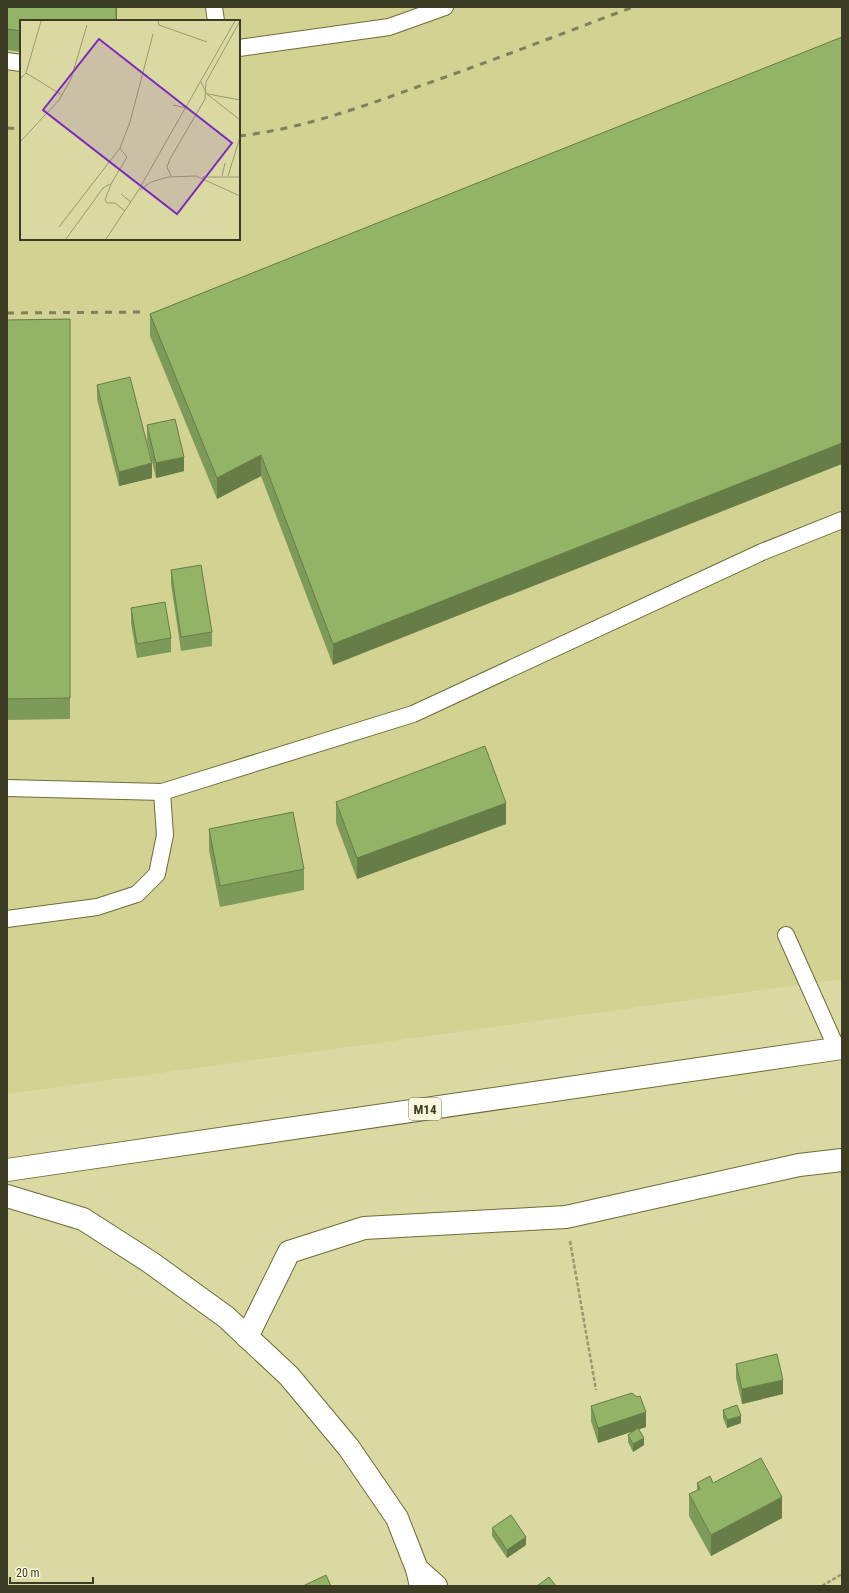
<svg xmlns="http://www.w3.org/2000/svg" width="849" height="1593" font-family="'Roboto Condensed',sans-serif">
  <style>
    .built { fill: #d2d292; fill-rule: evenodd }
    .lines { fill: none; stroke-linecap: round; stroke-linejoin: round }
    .service-casing { stroke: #6d6c38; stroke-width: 18 }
    .minor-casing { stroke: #6d6c38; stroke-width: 24 }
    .tertiary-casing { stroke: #6d6c38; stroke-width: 24 }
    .trunk-casing { stroke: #6d6c38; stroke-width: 24 }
    .path { stroke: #99986f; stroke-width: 2.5; stroke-dasharray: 4 2; stroke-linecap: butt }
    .service { stroke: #fff; stroke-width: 16 }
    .minor { stroke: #fff; stroke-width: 22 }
    .tertiary { stroke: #fff; stroke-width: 22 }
    .trunk { stroke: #fff; stroke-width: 22 }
    .rail { stroke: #807f5b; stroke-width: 3; stroke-dasharray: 7 7; stroke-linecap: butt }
    .wall { fill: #7e9a59 }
    .shaded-wall { fill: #677d48 }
    .building { fill: #93b367; stroke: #677d48 }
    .labels { text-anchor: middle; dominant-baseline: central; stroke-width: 3.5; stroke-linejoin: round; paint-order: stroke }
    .shield { fill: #f8f8dd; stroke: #74745c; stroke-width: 1 }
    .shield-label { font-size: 13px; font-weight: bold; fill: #3c3c25 }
    .inset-road { fill: none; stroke: #9b9a70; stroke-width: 1 }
    .view { fill: #7b2cbf; fill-opacity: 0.15; stroke: #7b2cbf; stroke-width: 2 }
    .inset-edge { fill: none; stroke: #3c3c25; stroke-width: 2 }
  </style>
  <rect width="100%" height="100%" fill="#dad9a2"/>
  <path class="built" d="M 7,7 L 842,7 L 842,979 L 7,1094 ZM 21,21 L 239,21 L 239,239 L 21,239 Z"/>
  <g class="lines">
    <g class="service-casing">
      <g id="service">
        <path d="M 214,7 L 216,21"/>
        <path d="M 239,48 L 389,27 L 445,7"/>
        <path d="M 7,61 L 21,63"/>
        <path d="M 7,788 L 162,792 L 413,714 L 762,552 L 842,520"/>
        <path d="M 7,919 L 97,907 L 137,894 L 157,874 L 165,835 L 162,792"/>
        <path d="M 786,935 L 837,1049"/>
      </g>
    </g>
    <g class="minor-casing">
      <g id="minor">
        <path d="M 247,1337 L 289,1252 L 364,1228 L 566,1217 L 799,1165 L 842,1160"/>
        <path d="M 417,1569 L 436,1586"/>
      </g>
    </g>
    <g class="tertiary-casing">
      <path id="tertiary" d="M 7,1196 L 83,1219 L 150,1262 L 226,1317 L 289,1376 L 349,1448 L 397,1518 L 417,1569 L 421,1586"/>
    </g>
    <g class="trunk-casing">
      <path id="trunk" d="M 7,1170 L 842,1048"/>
    </g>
    <g class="path">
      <path d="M 570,1241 L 596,1390"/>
      <path d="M 822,1586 L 842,1574"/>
    </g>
    <use href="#service" class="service"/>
    <use href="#minor" class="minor"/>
    <use href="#tertiary" class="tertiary"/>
    <use href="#trunk" class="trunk"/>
    <g class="rail">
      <path d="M 7,128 L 21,129"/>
      <path d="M 239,136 C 300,129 359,108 417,87 C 489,62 561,34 633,7"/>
      <path d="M 7,313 L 145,312"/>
    </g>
  </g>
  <g class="wall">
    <path d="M 7,7 L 21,21 L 21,52 L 7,50 Z"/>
    <path d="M 842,37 L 333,665 L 261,476 L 217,499 L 150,336 L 150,314 Z"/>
    <path d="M 70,319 L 70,719 L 7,720 L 7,320 Z"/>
    <path d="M 97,385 L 152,478 L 119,486 L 97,399 Z"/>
    <path d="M 147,425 L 184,471 L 156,478 L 147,440 Z"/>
    <path d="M 171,570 L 212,632 L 212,646 L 181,651 L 171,584 Z"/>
    <path d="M 131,608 L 171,638 L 171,652 L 137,658 L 131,623 Z"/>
    <path d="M 336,802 L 506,824 L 357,879 L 336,823 Z"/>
    <path d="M 209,829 L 304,869 L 304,890 L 220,907 L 209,850 Z"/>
    <path d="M 736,1364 L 783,1394 L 742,1404 L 736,1378 Z"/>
    <path d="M 637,1397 L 646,1427 L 639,1429 L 644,1445 L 633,1452 L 628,1442 L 628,1435 L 633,1431 L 598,1443 L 591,1421 L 591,1406 Z"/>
    <path d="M 723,1410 L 741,1423 L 727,1428 L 723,1418 Z"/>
    <path d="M 697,1483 L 713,1483 L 782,1518 L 711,1556 L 689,1516 L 689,1494 L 697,1491 Z"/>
    <path d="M 492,1528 L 526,1545 L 507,1558 L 492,1536 Z"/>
  </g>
  <g class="shaded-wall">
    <rect x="116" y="7" width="1" height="14"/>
    <path d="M 842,443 L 842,464 L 333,665 L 333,644 Z"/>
    <path d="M 261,455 L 261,476 L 217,499 L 217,478 Z"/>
    <path d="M 184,457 L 184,471 L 156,478 L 156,463 Z"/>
    <path d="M 152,463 L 152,478 L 119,486 L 119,472 Z"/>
    <path d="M 506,803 L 506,824 L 357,879 L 357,858 Z"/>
    <path d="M 783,1380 L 783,1394 L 742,1404 L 742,1389 Z"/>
    <path d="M 646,1412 L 646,1427 L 598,1443 L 598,1428 Z"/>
    <path d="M 741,1416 L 741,1423 L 727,1428 L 727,1420 Z"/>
    <path d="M 644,1438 L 644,1445 L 633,1452 L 633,1444 Z"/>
    <path d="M 782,1497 L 782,1518 L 711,1556 L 711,1535 Z"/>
    <path d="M 526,1537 L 526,1545 L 507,1558 L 507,1550 Z"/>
  </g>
  <g class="building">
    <path d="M 7,7 L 116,7 L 116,21 L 21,21 L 21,31 L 7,29 Z"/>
    <path d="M 842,37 L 842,443 L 333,644 L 261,455 L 217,478 L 150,314 Z"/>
    <path d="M 70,319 L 70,698 L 7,699 L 7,320 Z"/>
    <path d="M 130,377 L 152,463 L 119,472 L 97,385 Z"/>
    <path d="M 175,419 L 184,457 L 156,463 L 147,425 Z"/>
    <path d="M 201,565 L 212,632 L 181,637 L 171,570 Z"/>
    <path d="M 165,602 L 171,638 L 137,644 L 131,608 Z"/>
    <path d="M 485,746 L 506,803 L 357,858 L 336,802 Z"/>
    <path d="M 293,812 L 304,869 L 220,886 L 209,829 Z"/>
    <path d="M 777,1354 L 783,1380 L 742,1389 L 736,1364 Z"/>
    <path d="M 632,1393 L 637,1397 L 640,1396 L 646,1412 L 598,1428 L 591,1406 Z"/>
    <path d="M 737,1405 L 741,1416 L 727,1420 L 723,1410 Z"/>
    <path d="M 638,1428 L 644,1438 L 633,1444 L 628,1435 Z"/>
    <path d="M 761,1458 L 782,1497 L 711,1535 L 689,1494 L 700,1489 L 697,1483 L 710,1476 L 713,1483 Z"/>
    <path d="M 511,1515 L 526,1537 L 507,1550 L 492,1528 Z"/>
    <path d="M 326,1575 L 331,1586 L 303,1586 Z"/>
    <path d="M 549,1577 L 556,1586 L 537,1586 Z"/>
  </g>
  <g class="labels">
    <rect class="shield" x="409" y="1098" width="32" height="22" rx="3"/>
    <g class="shield-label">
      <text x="425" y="1109">M14</text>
    </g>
  </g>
  <g transform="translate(20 20)">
    <rect width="220" height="220" fill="#dad9a2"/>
    <path class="inset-road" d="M 138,1 L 139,5 L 187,22M 6,53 L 21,1M 0,59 L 6,53 L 42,75M 181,62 L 187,74 L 220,100M 188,74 L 220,80M 153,85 L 166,88M 0,122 L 39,80 L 51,59 L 67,5M 100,128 L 107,137 L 91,164 L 85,180 L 87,183 L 95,183 L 105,191M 151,156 L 147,147 L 150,139 L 185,79 L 186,62 L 220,1M 202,156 L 205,143M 208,156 L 220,117M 182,157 L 220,157M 120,170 L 131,162 L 148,157 L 176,156 L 220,176M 101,174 L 111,182M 39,207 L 100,128 L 110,102 L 133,14M 46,219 L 83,168 L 90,164M 86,219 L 118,171 L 215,1"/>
    <path class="view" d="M 79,19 L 212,123 L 157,194 L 23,90 Z"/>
    <rect width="220" height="220" class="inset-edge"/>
  </g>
  <rect width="849" height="1593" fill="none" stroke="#3c3c25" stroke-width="16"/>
  <path d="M10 1577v6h83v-6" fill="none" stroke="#3c3c25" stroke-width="2"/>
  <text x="16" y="1577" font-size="12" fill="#3c3c25" stroke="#f8f8dd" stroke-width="3" paint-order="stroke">20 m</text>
</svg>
